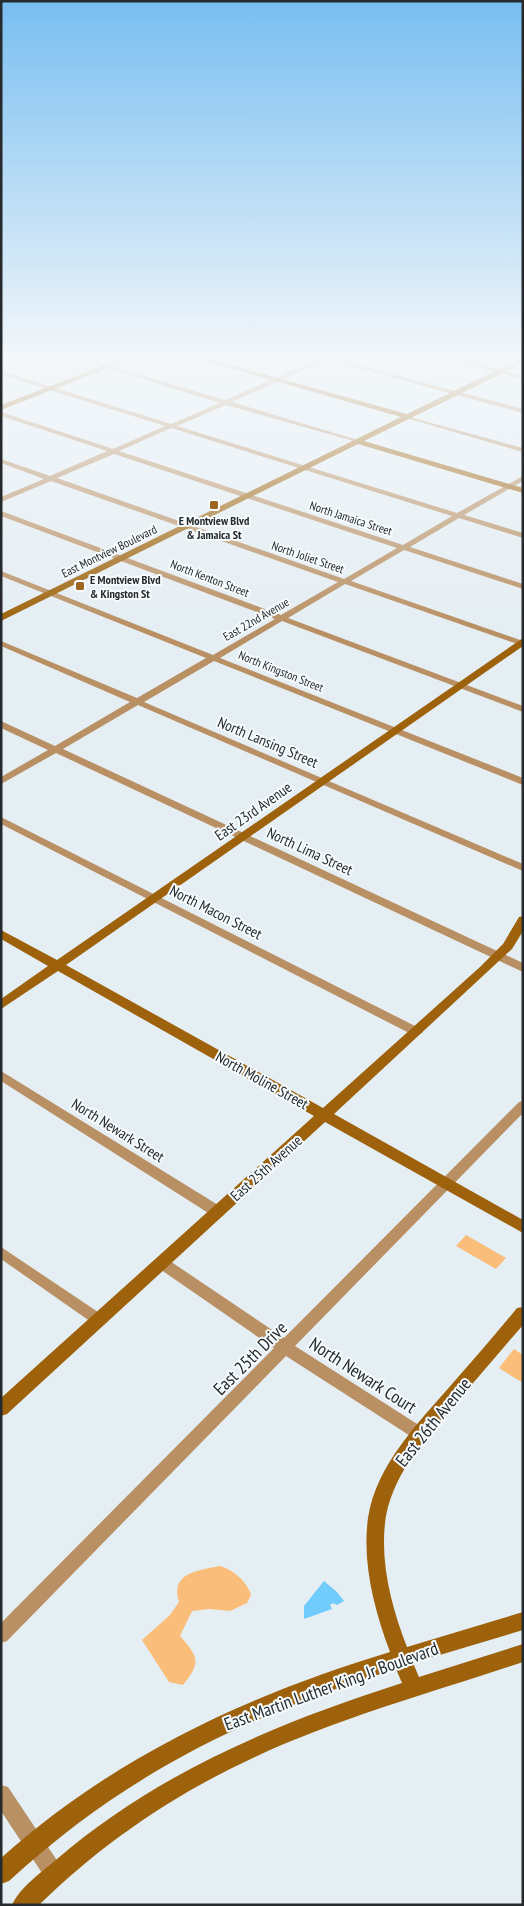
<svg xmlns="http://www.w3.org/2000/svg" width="524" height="1906" font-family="'PT Sans Narrow',sans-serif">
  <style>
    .green { fill: #fabd7a }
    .water { fill: #70ccfc }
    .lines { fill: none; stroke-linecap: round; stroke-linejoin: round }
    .street { fill: #b99064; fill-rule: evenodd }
    .secondary { fill: #9d620b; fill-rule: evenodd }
    .poi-dot { fill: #9c6620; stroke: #f5fbfe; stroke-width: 2 }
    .labels { text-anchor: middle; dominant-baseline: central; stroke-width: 4; stroke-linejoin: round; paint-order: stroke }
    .far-street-label { font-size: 12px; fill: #272a2c; stroke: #f5fbfe }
    .far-poi-label { font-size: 12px; font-weight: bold; fill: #272a2c; stroke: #f5fbfe }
    .street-label { font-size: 15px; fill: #272a2c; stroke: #f5fbfe }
    .near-street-label { font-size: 18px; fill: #272a2c; stroke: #f5fbfe }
  </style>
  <rect width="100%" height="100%" fill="#e5eef3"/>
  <g class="green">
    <path d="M 466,1235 L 506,1258 L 496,1269 L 456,1246 Z"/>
    <path d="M 514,1349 L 523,1355 L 523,1383 L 499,1368 Z"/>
    <path d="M 219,1566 C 232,1568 248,1583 251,1595 L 247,1603 L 230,1611 L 209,1609 L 192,1611 L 180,1636 C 199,1657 201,1663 183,1685 L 169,1682 L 142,1640 L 170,1615 L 179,1602 C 170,1572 198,1571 219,1566 Z"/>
  </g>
  <path class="water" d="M 324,1581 L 337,1592 L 344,1601 L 337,1605 L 333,1603 L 330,1605 L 332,1609 L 304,1619 L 304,1606 Z"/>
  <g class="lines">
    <g class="street">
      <path d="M 80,360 L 90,360 L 225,400 L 317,360 L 326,360 L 232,402 L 361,441 L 361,443 L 226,405 L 177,426 L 457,513 L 523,476 L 523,481 L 464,515 L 523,533 L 523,538 L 459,518 L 410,547 L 523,584 L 523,589 L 404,550 L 351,581 L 523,641 L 523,646 L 345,584 L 288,618 L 523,706 L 523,712 L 282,621 L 220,658 L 523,778 L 523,785 L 214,661 L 144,702 L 523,864 L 523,871 L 138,705 L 63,749 L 523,963 L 523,972 L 56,753 L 1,784 L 1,777 L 48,750 L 1,728 L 1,721 L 55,746 L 130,702 L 1,646 L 1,641 L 137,698 L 206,658 L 1,576 L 1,571 L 213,655 L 275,619 L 1,516 L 1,511 L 281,615 L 338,582 L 51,481 L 1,502 L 1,497 L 44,479 L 1,463 L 1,459 L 50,476 L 107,451 L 1,416 L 1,412 L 113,449 L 165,426 L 1,375 L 1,371 L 171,424 L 220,403 ZM 171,428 L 452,516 L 403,545 L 119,451 ZM 114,454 L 397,548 L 344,579 L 57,478 Z"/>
      <path d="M 328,360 L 339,360 L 523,409 L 523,413 Z"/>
      <path d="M 452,360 L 463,360 L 523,375 L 523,379 Z"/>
      <path d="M 406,416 L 523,448 L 523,452 L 406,418 Z"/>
      <path d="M 1,817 L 421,1029 L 423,1032 L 417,1036 L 413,1035 L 1,824 Z"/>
      <path d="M 1,1071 L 223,1208 L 225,1212 L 223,1216 L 218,1217 L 213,1216 L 1,1081 Z"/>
      <path d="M 523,1101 L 523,1113 L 295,1346 L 425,1429 L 428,1434 L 425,1439 L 420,1441 L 415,1439 L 286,1356 L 7,1641 L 1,1643 L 1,1623 L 274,1348 L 157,1267 L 155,1263 L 157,1259 L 162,1258 L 167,1259 L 284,1338 L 519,1102 Z"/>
      <path d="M 1,1247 L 104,1316 L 106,1320 L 104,1324 L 99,1326 L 94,1324 L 1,1259 Z"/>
      <path d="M 1,1785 L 8,1787 L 62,1868 L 65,1875 L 62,1882 L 55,1885 L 48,1882 L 1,1811 Z"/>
    </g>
    <g class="secondary">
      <path d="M 118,360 L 128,360 L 1,410 L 1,405 Z"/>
      <path d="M 202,360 L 213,360 L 407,414 L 517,360 L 523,360 L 523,363 L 364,441 L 523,488 L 523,493 L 358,444 L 1,621 L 1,614 L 401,417 Z"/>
      <path d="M 523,638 L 523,646 L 66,965 L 323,1108 L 480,967 L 503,944 L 519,917 L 523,916 L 523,931 L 512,949 L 334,1114 L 523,1220 L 523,1233 L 325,1122 L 7,1414 L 1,1416 L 1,1398 L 314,1116 L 58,971 L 1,1009 L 1,999 L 48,966 L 1,939 L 1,930 L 57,960 Z"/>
      <path d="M 523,1307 L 523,1325 C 502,1349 482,1373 461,1397 C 431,1432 395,1469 386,1516 C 379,1559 391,1606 407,1647 L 523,1612 L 523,1630 L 413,1663 L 419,1677 L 523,1644 L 523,1662 C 425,1695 323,1722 230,1769 C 160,1804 95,1850 39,1905 L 12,1905 C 20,1887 42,1872 57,1859 C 157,1773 277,1723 402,1683 L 396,1669 C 245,1716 127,1773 9,1881 L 1,1884 L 1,1858 C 114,1757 245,1696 390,1652 C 374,1609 362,1563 368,1518 C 376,1465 419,1422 452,1384 C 474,1359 496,1334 517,1308 Z"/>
    </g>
  </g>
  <linearGradient id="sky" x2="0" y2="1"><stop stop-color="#78bef0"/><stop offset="0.57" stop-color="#f3f7fa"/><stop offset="1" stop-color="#f3f7fa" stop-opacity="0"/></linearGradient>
  <rect width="524" height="627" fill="url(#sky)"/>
  <g class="poi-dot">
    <rect x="209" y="500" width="10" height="10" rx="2.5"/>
    <rect x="75" y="581" width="10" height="10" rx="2.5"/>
  </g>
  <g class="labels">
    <g class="far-street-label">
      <text transform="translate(351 518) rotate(18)">North Jamaica Street</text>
      <text transform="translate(109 551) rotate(-26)">East Montview Boulevard</text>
      <text transform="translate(308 557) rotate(19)">North Joliet Street</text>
      <text transform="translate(210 578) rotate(21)">North Kenton Street</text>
      <text transform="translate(256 619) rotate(-30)">East 22nd Avenue</text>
      <text transform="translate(281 671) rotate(22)">North Kingston Street</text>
    </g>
    <g class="far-poi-label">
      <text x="214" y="520">E Montview Blvd<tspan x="214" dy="14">&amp; Jamaica St</tspan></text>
      <text x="90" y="579" text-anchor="start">E Montview Blvd<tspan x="90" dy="14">&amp; Kingston St</tspan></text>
    </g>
    <g class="street-label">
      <text transform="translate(268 742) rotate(23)">North Lansing Street</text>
      <text transform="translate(253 811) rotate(-35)">East 23rd Avenue</text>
      <text transform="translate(310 851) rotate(25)">North Lima Street</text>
      <text transform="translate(216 912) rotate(27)">North Macon Street</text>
      <text transform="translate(262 1080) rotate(29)">North Moline Street</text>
      <text transform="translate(118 1130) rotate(32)">North Newark Street</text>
      <text transform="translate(266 1168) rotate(-42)">East 25th Avenue</text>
    </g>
    <g class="near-street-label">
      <text transform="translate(250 1358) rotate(-45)">East 25th Drive</text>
      <text transform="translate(363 1375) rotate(33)">North Newark Court</text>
      <text transform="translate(433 1422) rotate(-51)">East 26th Avenue</text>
      <text transform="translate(331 1686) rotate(-20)">East Martin Luther King Jr Boulevard</text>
    </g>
  </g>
  <rect width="524" height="1906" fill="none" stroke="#272a2c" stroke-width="5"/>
</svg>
